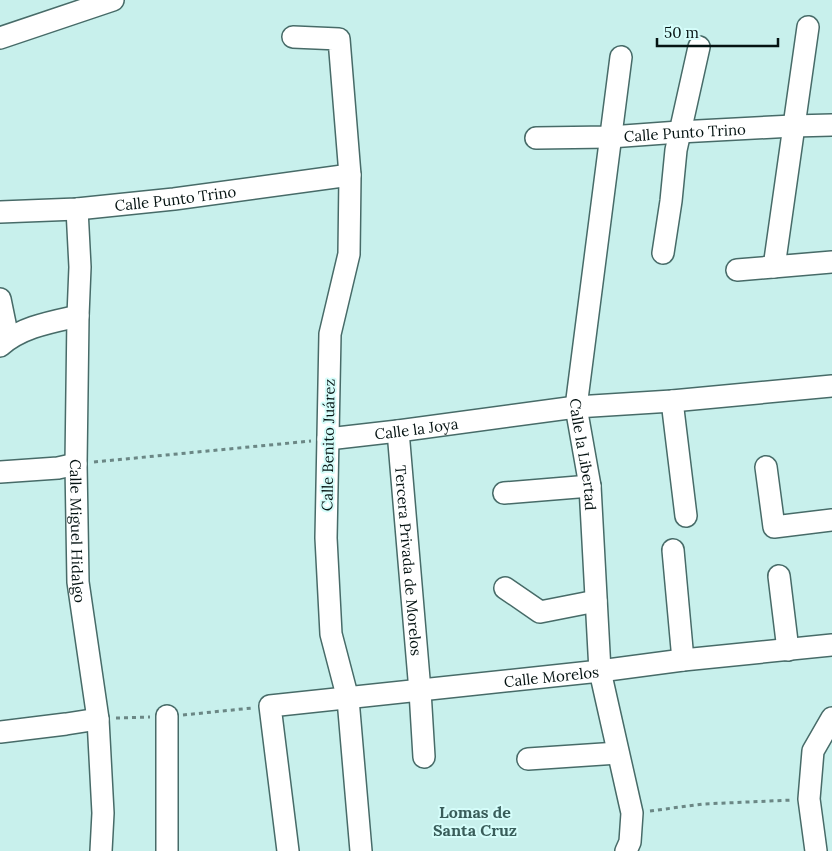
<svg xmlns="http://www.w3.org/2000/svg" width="832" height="851" font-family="Lora,serif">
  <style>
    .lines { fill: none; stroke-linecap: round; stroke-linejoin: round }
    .minor-casing { stroke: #476b68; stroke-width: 24 }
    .path { stroke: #6b8785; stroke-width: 3; stroke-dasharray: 4 4; stroke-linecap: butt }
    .minor { stroke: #fff; stroke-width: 21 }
    .labels { text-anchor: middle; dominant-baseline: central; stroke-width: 4; stroke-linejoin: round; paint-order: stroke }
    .street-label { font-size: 15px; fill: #051312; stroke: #d5fdfa }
    .neighbourhood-label { font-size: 16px; font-weight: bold; fill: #395d5a; stroke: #d5fdfa }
  </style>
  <rect width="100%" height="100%" fill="#c8f0ec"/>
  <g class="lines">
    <g class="minor-casing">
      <g id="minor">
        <path d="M 293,37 L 339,39 L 350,175 L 349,254 L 330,334 L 326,538 L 331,634 L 348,699 L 361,851"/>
        <path d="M 0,38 L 113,0"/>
        <path id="s1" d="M 621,57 L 576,407 L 590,486 L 600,671 L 632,813 L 630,842 L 626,851"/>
        <path id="s2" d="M 536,138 L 610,137 L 679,132 L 793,126 L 832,125"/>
        <path id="s3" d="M 77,209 L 80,267 L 78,316 L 76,464 L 78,582 L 98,719 L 103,813 L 101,851"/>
        <path id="s4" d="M 0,212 L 77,209 L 174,199 L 350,175"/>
        <path d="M 663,253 L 671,201 L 676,150 L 699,47"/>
        <path d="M 774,267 L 808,27"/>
        <path d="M 737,270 L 832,262"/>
        <path d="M 0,299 L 8,338"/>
        <path d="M 0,346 C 21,327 51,322 78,316"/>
        <path d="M 672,401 L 686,516"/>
        <path id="s5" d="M 398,431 L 420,691 L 424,757"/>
        <path id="s6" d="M 328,439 L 398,431 L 576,407 L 672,401 L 832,386"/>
        <path d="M 766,467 L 774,527 L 832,520"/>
        <path d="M 0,472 L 58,468 L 76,464"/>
        <path d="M 504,493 L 590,486"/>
        <path d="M 673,550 L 683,660"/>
        <path d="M 779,576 L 788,650"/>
        <path d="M 505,588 L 540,612 L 596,601"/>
        <path d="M 167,716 L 167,851"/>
        <path d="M 0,732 L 66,724 L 98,719"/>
        <path d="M 528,759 L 618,753"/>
        <path id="s7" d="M 288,851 L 270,706 L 600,671 L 683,660 L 832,645"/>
        <path d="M 816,851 L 809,799 L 813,751 L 832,718"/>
      </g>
    </g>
    <g class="path">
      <path d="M 94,462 L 311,441"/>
      <path d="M 183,715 L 252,708"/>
      <path d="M 116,718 L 150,717"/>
      <path d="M 650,811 L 703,804 L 793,800"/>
    </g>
    <use href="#minor" class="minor"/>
  </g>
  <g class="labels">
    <g class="street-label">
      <text stroke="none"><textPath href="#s2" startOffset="149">Calle Punto Trino</textPath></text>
      <text stroke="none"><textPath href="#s4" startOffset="176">Calle Punto Trino</textPath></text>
      <text stroke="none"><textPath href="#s6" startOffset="89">Calle la Joya</textPath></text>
      <text transform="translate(328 445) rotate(-89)">Calle Benito Juárez</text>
      <text stroke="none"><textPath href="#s1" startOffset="401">Calle la Libertad</textPath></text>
      <text stroke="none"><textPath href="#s3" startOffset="322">Calle Miguel Hidalgo</textPath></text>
      <text stroke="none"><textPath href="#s5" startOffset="130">Tercera Privada de Morelos</textPath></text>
      <text stroke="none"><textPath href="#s7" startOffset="429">Calle Morelos</textPath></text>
    </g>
    <g class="neighbourhood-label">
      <text x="475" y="812">Lomas de<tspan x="475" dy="18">Santa Cruz</tspan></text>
    </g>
  </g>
  <path d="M657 38v8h121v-8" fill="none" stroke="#051312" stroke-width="2.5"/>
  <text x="664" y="38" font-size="15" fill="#051312" stroke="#d5fdfa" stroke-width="4" paint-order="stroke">50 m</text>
</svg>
